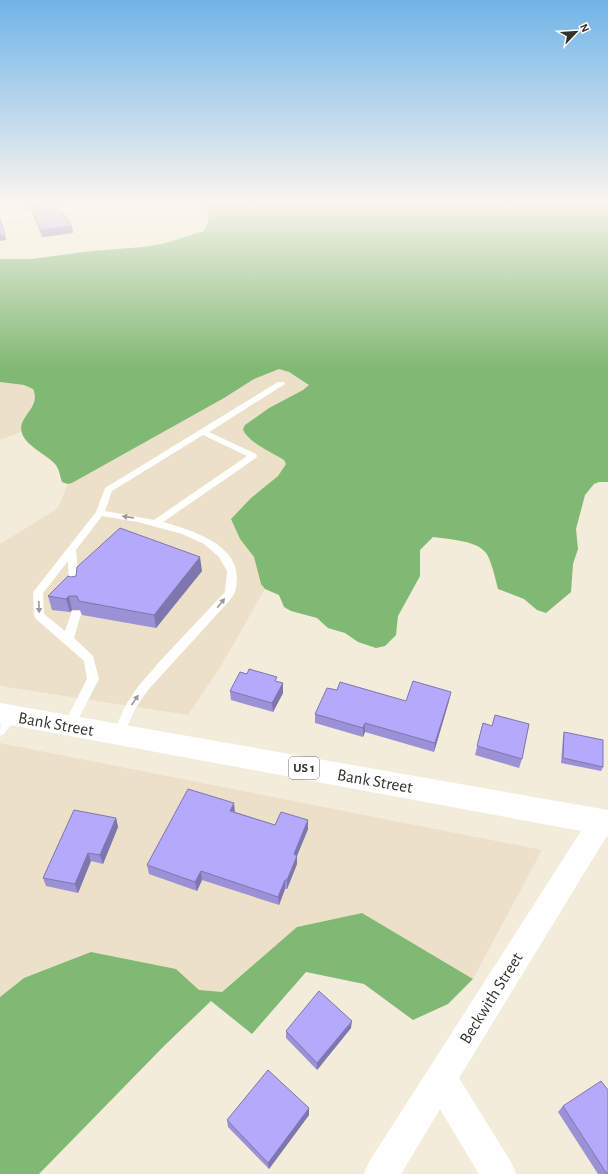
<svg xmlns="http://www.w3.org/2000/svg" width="608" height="1174" font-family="'Alegreya Sans',sans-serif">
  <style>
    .built { fill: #ece0c9 }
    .forest { fill: #80b973 }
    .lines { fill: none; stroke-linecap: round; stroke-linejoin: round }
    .lane { fill: #fff; fill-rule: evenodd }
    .street { fill: #fff; fill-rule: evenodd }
    .primary { fill: #fff; fill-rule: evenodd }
    .wall { fill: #9b91d7 }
    .shaded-wall { fill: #7e76af }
    .building { fill: #b4a9fa; stroke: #7e76af }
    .oneway { fill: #9a9894 }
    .labels { text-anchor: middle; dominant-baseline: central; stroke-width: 3.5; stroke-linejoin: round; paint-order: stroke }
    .shield { fill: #fff; stroke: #716f6a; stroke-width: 1 }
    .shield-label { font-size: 13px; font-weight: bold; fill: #34312a }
    .near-street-label { font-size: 17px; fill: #34312a; stroke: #fff }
  </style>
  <rect width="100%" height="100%" fill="#f4ecda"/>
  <g class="built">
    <path d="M 279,369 L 289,372 L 309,384 L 303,390 L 269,408 L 245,425 L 243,429 L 250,439 L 284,460 L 286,464 L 278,476 L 251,498 L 231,519 L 240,539 L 254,557 L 261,584 L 265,589 L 221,666 L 188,715 L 0,686 L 0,544 L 58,508 L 68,484 L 72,483 L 224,398 L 254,379 Z"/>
    <path d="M 0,382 L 24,385 L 33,389 L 36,394 L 34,404 L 23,421 L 21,432 L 0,440 Z"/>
    <path d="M 0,743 L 542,850 L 473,979 L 362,913 L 297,927 L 211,1001 L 24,978 L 0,997 Z"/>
  </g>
  <g class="forest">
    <path d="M 205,204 L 608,204 L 608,482 L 599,482 L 594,484 L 585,495 L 576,529 L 578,549 L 573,564 L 571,592 L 546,613 L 537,610 L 524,599 L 498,589 C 496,581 491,559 486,553 C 477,540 446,539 433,537 L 420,550 L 420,576 L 398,616 L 396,635 L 385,646 L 376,648 L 358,642 L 345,633 L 328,628 L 317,618 L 291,611 L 284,607 L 279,595 L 265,589 L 261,584 L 254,557 L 240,539 L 231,519 L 251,498 L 278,476 L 286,464 L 284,460 C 273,453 246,441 243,429 L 245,425 L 269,408 L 303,390 L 309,385 L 289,372 L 279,369 L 254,379 L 224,398 L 72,483 L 68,484 L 62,482 C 60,476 59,468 55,464 C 47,455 25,445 22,433 C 16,417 42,408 33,389 L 24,385 L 0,382 L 0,259 L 31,259 L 92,251 L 143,247 L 162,244 L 204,231 C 210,220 210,216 205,204 Z"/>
    <path d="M 362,913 L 473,979 L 448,1004 L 413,1020 L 364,984 L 306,972 L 252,1034 L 211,1001 L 164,1046 L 39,1174 L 0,1174 L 0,997 L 24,978 L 91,952 L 176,969 L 199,990 L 222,992 L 297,927 Z"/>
  </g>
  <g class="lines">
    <g class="lane">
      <path d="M 278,382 L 284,382 L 285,384 L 209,432 L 256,454 L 257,456 L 256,458 L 163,522 C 191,530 238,544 237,579 C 236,588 236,593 230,600 L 148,690 L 136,707 L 122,738 L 118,740 L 114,738 L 112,735 L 127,703 L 137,688 L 160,661 L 225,592 L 227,571 L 219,557 L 204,544 L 182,534 L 138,522 L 102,516 L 76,550 L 79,586 L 78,588 L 74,589 L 69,586 L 68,561 L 43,593 L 44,614 L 65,631 L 72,611 L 80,611 L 81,614 L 74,638 L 93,656 L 99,679 L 73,729 L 69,731 L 65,729 L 63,726 L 87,679 L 84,661 L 35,618 L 34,615 L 33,593 L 34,591 L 96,512 L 105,488 ZM 203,435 L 247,456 L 154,520 L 105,511 L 112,491 Z"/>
      <path d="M 12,711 L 16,713 L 18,716 L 4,734 L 0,736 C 0,725 1,715 12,711 Z"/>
    </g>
    <g class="street">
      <path d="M 67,204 L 114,204 L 117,207 L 112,210 L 70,210 L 0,221 L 0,215 Z"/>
      <path d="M 601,811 L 608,813 L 608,834 L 459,1078 L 511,1162 L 516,1174 L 479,1174 L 440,1109 L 401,1174 L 364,1174 L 369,1162 L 592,814 Z"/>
    </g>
    <path class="primary" d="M 0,703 L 608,810 L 608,836 L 0,723 Z"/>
  </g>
  <g class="wall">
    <path d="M 32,210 L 72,226 L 73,233 L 42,237 L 34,217 Z"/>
    <path d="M 202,571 L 156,628 L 82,615 L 80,610 L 72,610 L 70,612 L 52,610 L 48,596 L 71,577 Z"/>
    <path d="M 247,674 L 283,683 L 283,693 L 273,712 L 231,700 L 230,691 Z"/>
    <path d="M 337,690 L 406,701 L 449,701 L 434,752 L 365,732 L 363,737 L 315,723 L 315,714 Z"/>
    <path d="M 483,723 L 522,759 L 519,768 L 475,755 Z"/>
    <path d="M 564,732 L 603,767 L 601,771 L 561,763 L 563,737 Z"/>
    <path d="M 235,812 L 275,825 L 308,820 L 308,829 L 297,856 L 297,864 L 287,889 L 285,889 L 279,905 L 202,880 L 197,891 L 149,874 L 147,865 Z"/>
    <path d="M 116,818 L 118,827 L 103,864 L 91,861 L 78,893 L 46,886 L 43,878 Z"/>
    <path d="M 351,1028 L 317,1070 L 286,1038 L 286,1031 Z"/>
    <path d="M 563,1106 L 608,1174 L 598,1174 L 558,1112 Z"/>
    <path d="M 309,1115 L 269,1169 L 228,1127 L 227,1120 Z"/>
  </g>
  <g class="shaded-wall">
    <path d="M 29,204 L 53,204 L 53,205 L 30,209 Z"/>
    <path d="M 72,226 L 73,233 L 42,237 L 41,230 Z"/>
    <path d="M 5,235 L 6,240 L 0,241 L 0,236 Z"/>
    <path d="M 200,557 L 202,571 L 156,628 L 154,615 Z"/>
    <path d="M 69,596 L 72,610 L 70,612 L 66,599 Z"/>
    <path d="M 283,683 L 283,693 L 273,712 L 272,703 Z"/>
    <path d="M 451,692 L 449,701 L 434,752 L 435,743 Z"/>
    <path d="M 365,723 L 365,732 L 363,737 L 363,728 Z"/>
    <path d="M 234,803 L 235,812 L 230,811 Z"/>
    <path d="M 116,818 L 118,827 L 103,864 L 100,855 Z"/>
    <path d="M 308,820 L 308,829 L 294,863 L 294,854 Z"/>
    <path d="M 88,853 L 91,861 L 78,893 L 75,884 Z"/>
    <path d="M 297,856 L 297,864 L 287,889 L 287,880 Z"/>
    <path d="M 201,871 L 202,880 L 197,891 L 195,882 Z"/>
    <path d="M 285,880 L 285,889 L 279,905 L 278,897 Z"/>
    <path d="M 352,1021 L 351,1028 L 317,1070 L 317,1063 Z"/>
    <path d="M 309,1108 L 309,1115 L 269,1169 L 268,1163 Z"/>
  </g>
  <g class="building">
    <path d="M 58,206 L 72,226 L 41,230 L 32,210 Z"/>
    <path d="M 0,218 L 5,235 L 0,236 Z"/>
    <path d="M 120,528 L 200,557 L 154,615 L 79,601 L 77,596 L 69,596 L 66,599 L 48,596 L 68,576 L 71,577 L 76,576 L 77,567 Z"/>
    <path d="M 249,669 L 277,677 L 275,681 L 283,683 L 272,703 L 230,691 L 240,672 L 247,674 Z"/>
    <path d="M 413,681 L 451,692 L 435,743 L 365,723 L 363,728 L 315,714 L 327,688 L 337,690 L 340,682 L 406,701 Z"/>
    <path d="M 495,715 L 529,724 L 522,759 L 477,746 L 483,723 L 492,726 Z"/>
    <path d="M 564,732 L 603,740 L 603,767 L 563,758 Z"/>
    <path d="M 188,789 L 234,803 L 230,811 L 275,825 L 281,812 L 308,820 L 294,854 L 297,856 L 287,880 L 285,880 L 278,897 L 201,871 L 195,882 L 147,865 Z"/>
    <path d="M 74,810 L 116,818 L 100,855 L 88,853 L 75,884 L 43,878 Z"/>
    <path d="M 319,991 L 352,1021 L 317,1063 L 286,1031 Z"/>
    <path d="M 268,1070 L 309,1108 L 268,1163 L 227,1120 Z"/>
    <path d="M 601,1081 L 608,1090 L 608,1174 L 607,1174 L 563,1106 Z"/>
  </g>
  <defs><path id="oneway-solid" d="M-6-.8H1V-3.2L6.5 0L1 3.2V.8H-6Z"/></defs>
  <g class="oneway">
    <use href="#oneway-solid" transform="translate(128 517) rotate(-172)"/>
    <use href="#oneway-solid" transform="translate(221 603) rotate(-51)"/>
    <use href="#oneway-solid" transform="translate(39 607) rotate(88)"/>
    <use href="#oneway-solid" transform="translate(135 700) rotate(-56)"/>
  </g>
  <linearGradient id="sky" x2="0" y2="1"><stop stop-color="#6fb4e8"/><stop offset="0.55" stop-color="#faf6ee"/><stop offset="1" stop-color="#faf6ee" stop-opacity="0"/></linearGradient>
  <rect width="608" height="369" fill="url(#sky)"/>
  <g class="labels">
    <rect class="shield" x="289" y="757" width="30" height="22" rx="3"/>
    <g class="shield-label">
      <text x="304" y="768">US 1</text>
    </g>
    <g class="near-street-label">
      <text transform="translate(56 724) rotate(10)">Bank Street</text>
      <text transform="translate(375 781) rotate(10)">Bank Street</text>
      <text transform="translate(491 998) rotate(-58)">Beckwith Street</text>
    </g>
  </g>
  <g transform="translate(576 32) rotate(65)" stroke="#ffffff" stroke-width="3" paint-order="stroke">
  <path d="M0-3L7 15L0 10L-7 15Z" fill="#34312a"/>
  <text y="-6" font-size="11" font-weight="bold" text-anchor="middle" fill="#34312a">N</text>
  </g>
</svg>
